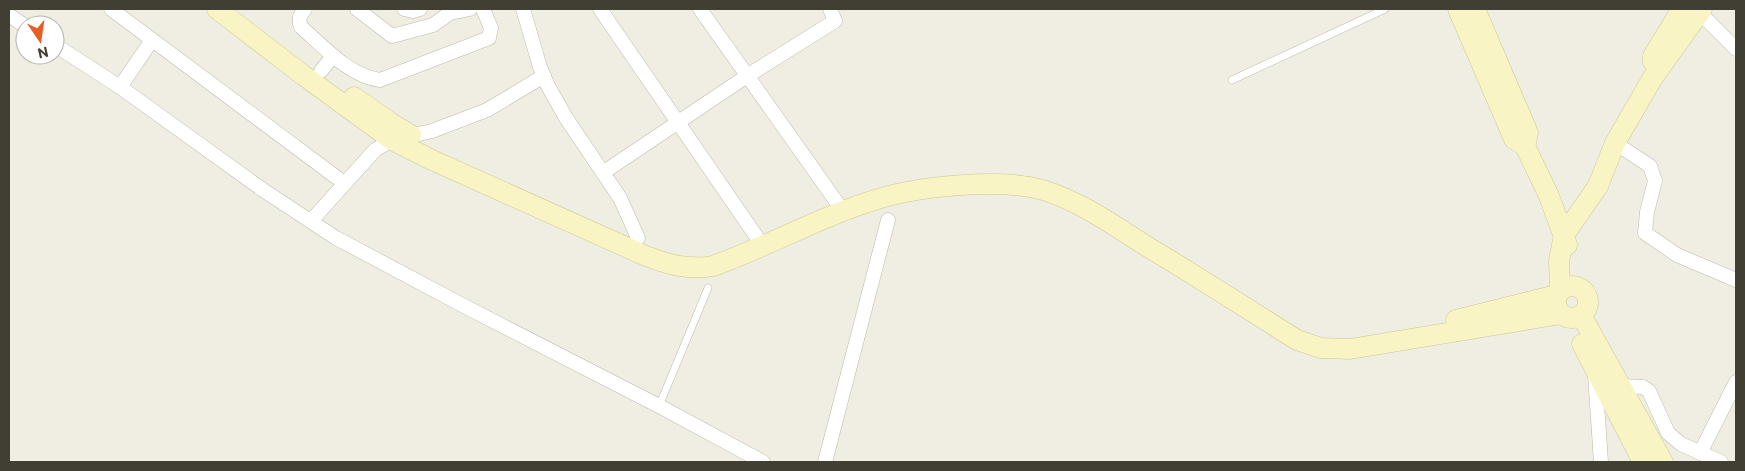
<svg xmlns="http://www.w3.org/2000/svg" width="1745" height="471" font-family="Commissioner,sans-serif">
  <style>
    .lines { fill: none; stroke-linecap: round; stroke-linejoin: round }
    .lane-casing { stroke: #bdb9aa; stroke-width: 8 }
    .street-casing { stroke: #bdb9aa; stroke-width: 15 }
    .secondary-casing { stroke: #ccc696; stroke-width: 21 }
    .lane { stroke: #fff; stroke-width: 7 }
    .street { stroke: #fff; stroke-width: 14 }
    .secondary { stroke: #f9f4c4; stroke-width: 20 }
  </style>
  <rect width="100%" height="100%" fill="#f0eee3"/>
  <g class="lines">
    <g class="lane-casing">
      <g id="lane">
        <path d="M 1232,80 L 1385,9"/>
        <path d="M 659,406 L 708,288"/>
      </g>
    </g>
    <g class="street-casing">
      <g id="street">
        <path d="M 111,9 L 344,183"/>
        <path d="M 305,9 C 300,15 298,18 301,27 C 324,47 349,76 380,80 L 489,38 L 491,28 L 483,9"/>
        <path d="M 357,9 L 392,36 L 433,25 L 450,13 L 470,9"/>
        <path d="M 404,9 L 413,11 L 420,9"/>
        <path d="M 523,9 L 540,67 L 548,86 L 566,118 L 620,198 L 638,238"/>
        <path d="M 600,9 L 756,236"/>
        <path d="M 700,9 L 838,204"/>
        <path d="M 1699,12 L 1736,49"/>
        <path d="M 9,15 L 25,26"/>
        <path d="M 55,45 L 120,87 L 263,190 L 336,238 L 466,307 L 659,406 L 763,462"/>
        <path d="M 321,71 L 333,56"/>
        <path d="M 120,87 L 152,40"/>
        <path d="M 1615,143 L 1650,166 L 1655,181 L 1647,212 L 1645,233 L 1677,255 L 1736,280"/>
        <path d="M 604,172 L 747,76 L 835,21 L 830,9"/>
        <path d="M 311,221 L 375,150 L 392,140 L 432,131 L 487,110 L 544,76"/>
        <path d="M 1595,375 L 1601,462"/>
        <path d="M 1621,386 L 1643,387 L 1649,391 L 1668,433 L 1681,444 L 1721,462"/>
        <path d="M 1700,453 L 1736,382"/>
        <path d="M 825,462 L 888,220"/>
      </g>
    </g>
    <g class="secondary-casing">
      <g id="secondary">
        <path d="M 217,9 L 303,75 L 392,140 L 432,160 L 646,256 C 669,265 689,270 713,266 C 769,246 821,216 878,199 C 920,186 1001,178 1043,190 C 1079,201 1112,224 1143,244 C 1195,275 1246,308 1297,340 L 1321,348 L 1350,349 L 1561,314"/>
        <path d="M 1458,9 L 1514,139 L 1525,146 L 1549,196 L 1567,245"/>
        <path d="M 1475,9 L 1528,133 L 1525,146"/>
        <path d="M 1653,62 L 1653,56 L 1682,9"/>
        <path d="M 354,97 L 391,123 L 411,135"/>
        <circle cx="1572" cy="302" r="16"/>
        <path d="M 1560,291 L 1559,261 L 1564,235 L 1598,186 L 1615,143 L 1652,79 L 1702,9"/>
        <path d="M 1581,315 L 1663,462"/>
        <path d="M 1456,320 L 1557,295"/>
        <path d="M 1582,344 L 1643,462"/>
      </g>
    </g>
    <use href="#lane" class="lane"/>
    <use href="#street" class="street"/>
    <use href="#secondary" class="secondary"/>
  </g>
  <rect width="1745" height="471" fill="none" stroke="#413e34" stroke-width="20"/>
  <g transform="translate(40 40) rotate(167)"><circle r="24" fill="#ffffff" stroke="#b3b2ae"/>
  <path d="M0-4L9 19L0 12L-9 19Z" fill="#e75d23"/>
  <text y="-8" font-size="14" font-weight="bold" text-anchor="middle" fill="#413e34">N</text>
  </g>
</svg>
